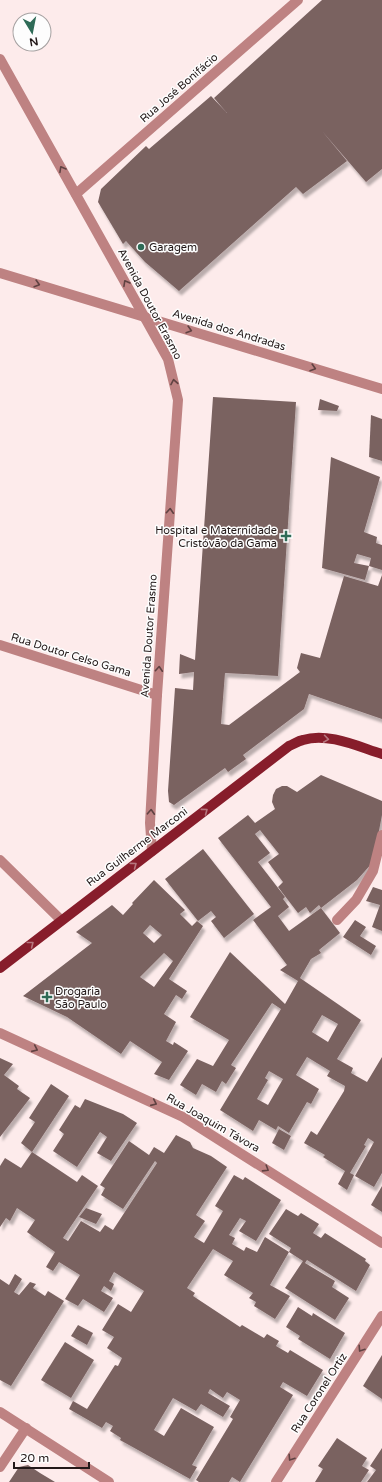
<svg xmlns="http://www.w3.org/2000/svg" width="382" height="1482" font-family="'Varela Round',sans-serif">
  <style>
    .building { fill: #7a6261; fill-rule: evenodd; filter: url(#shadow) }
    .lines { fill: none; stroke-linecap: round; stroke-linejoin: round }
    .minor { stroke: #be8282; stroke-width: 10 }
    .major { stroke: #871d2b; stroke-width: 10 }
    .oneway { stroke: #604242 }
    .oneway2 { stroke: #b6777f }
    .poi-dot { fill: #2e6b57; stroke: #fdfdfd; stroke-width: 1.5 }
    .labels { text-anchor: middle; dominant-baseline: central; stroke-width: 3; stroke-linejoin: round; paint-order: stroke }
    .street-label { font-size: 11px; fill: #221818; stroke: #fdfdfd }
    .poi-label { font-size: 11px; fill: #221818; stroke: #fdfdfd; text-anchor: start }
  </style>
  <defs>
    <filter id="shadow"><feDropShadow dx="2.5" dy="4.5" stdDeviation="1" flood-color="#0004"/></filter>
  </defs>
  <rect width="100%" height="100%" fill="#fdebeb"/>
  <g class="building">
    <path d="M 322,0 L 382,0 L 382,169 L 366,182 L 322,131 L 347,161 L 303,194 L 296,187 L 179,291 L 145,262 L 126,241 L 123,244 L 98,202 L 101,189 L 146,146 L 149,149 L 211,96 L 227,113 L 214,98 Z"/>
    <path d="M 213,397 L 296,402 L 278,676 L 225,673 L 221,724 L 229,725 L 300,672 L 297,668 L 301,653 L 320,658 L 344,576 L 378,586 L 382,575 L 382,719 L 309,694 L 304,709 L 243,755 L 246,759 L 228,772 L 225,768 L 174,805 L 169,802 L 168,791 L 175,688 L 193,690 L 194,672 L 179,674 L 180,654 L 195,660 Z"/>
    <path d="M 320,399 L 339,406 L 337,411 L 318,410 Z"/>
    <path d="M 371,415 L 382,419 L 382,461 L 369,457 Z"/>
    <path d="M 331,457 L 380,477 L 364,532 L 377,537 L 376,543 L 382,545 L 382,570 L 369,566 L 365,580 L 322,568 ZM 357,554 L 371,558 L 369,566 L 354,563 Z"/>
    <path d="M 321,775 L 382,801 L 382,815 L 373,862 L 357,880 L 321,908 L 319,905 L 310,913 L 306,907 L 298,913 L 278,887 L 283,882 L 268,862 L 279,854 L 260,830 L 255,834 L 270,853 L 258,862 L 285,897 L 283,899 L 289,907 L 278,916 L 289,931 L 321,908 L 340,933 L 319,950 L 321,953 L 311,959 L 300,978 L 361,1020 L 337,1059 L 353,1068 L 351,1073 L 367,1082 L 382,1057 L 382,1173 L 374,1187 L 355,1176 L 374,1142 L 368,1138 L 364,1145 L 366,1146 L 350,1173 L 354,1175 L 347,1190 L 338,1184 L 345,1171 L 323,1157 L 325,1155 L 304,1143 L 311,1131 L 317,1135 L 344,1091 L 345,1086 L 327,1076 L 330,1071 L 307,1057 L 296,1075 L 319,1089 L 311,1104 L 307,1102 L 289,1133 L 278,1126 L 276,1130 L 259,1120 L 253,1131 L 220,1110 L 281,1009 L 272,1003 L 231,1065 L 236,1068 L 226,1084 L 222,1081 L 216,1092 L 202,1084 L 196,1095 L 180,1085 L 197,1059 L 213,1066 L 229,1040 L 190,1017 L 230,952 L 285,1004 L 298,981 L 280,970 L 287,965 L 253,920 L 271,907 L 218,838 L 248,815 L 255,823 L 275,809 L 272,802 L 273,795 L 276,789 L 282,786 L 287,786 L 297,792 ZM 322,1015 L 338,1024 L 328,1042 L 312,1032 ZM 269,1071 L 283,1079 L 268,1105 L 257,1099 L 268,1080 L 265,1078 Z"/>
    <path d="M 203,849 L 254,914 L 224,938 L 211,921 L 216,917 L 211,911 L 198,921 L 165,879 Z"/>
    <path d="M 154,880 L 185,910 L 180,914 L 192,926 L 197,921 L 203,926 L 169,979 L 187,991 L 182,999 L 176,995 L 164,1014 L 176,1022 L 166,1041 L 173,1045 L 174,1042 L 188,1051 L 169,1080 L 154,1074 L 162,1062 L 130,1041 L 121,1054 L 67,1017 L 23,996 L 92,943 L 76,932 L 112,905 L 123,915 L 133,904 L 132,903 ZM 150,925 L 162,935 L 154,943 L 143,933 ZM 164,953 L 173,961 L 154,987 L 140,977 Z"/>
    <path d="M 373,887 L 382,890 L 382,931 L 372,927 L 380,905 L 366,901 Z"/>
    <path d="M 355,920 L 366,927 L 360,936 L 376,946 L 371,955 L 343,937 Z"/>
    <path d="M 0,1058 L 13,1064 L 4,1075 L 19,1086 L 17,1089 L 30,1098 L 0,1137 Z"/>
    <path d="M 51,1084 L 69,1096 L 32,1152 L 77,1182 L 82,1175 L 98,1186 L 63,1238 L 68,1241 L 81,1221 L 100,1232 L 105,1225 L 113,1230 L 157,1163 L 155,1161 L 123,1209 L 101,1195 L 105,1188 L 100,1185 L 129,1141 L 149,1155 L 154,1147 L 164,1153 L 176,1135 L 190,1142 L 193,1148 L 211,1156 L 227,1167 L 196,1215 L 205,1221 L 194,1237 L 204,1243 L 223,1211 L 215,1206 L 234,1175 L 243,1180 L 245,1177 L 281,1200 L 256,1241 L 239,1231 L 246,1221 L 240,1218 L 229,1235 L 235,1238 L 232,1244 L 244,1251 L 246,1247 L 257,1252 L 265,1237 L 289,1252 L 270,1285 L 290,1296 L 275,1319 L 254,1306 L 256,1302 L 249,1298 L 253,1293 L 224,1275 L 233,1261 L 213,1249 L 187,1288 L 195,1293 L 193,1296 L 240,1327 L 242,1325 L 264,1338 L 267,1334 L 279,1341 L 276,1346 L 288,1353 L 290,1350 L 323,1370 L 307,1396 L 283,1382 L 280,1387 L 293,1395 L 240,1482 L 232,1477 L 229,1482 L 199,1482 L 196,1480 L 233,1419 L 230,1417 L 240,1400 L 227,1392 L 223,1398 L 210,1389 L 208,1393 L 230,1406 L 223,1417 L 201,1404 L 196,1411 L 173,1398 L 154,1430 L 164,1436 L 181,1408 L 214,1427 L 192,1465 L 197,1467 L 190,1479 L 120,1440 L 121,1438 L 110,1431 L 113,1426 L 106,1422 L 102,1428 L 69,1409 L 73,1401 L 87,1409 L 115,1365 L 118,1366 L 122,1358 L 107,1348 L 114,1337 L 102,1330 L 118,1304 L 131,1312 L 144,1291 L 114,1272 L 109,1281 L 114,1284 L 111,1291 L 104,1286 L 101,1291 L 113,1298 L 104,1312 L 83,1299 L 78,1306 L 65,1299 L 80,1275 L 59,1262 L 53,1271 L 46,1267 L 55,1252 L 27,1232 L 35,1220 L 17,1208 L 10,1221 L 6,1218 L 0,1227 L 0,1166 L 5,1158 L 21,1168 L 32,1152 L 21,1143 L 35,1122 L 29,1118 Z"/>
    <path d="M 85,1099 L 123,1114 L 137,1123 L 111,1161 L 97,1153 L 107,1137 L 100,1132 L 77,1167 L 53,1151 L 64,1134 L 59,1130 L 75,1105 L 80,1108 Z"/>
    <path d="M 279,1129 L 291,1136 L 284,1150 L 272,1143 Z"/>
    <path d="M 382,1186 L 382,1212 L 371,1205 Z"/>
    <path d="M 86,1208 L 102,1214 L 96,1224 L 79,1217 Z"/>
    <path d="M 286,1209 L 298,1216 L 301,1213 L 319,1224 L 313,1233 L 321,1238 L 325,1233 L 366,1259 L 365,1261 L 370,1265 L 356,1291 L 307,1260 L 305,1263 L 335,1281 L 332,1287 L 349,1298 L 335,1320 L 285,1288 L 303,1261 L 289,1252 L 291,1248 L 269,1234 Z"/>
    <path d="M 15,1274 L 22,1279 L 14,1292 L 19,1295 L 30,1282 L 36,1284 L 33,1288 L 45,1296 L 48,1291 L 64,1301 L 11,1386 L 0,1380 L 0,1279 L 9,1285 Z"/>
    <path d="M 298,1307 L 312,1316 L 313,1313 L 345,1333 L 330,1359 L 298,1339 L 300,1336 L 286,1327 Z"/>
    <path d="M 78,1325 L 93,1333 L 87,1345 L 71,1336 Z"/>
    <path d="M 65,1342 L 94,1360 L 71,1398 L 41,1380 Z"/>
    <path d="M 382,1355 L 382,1399 L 363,1386 Z"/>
    <path d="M 337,1438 L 367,1458 L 362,1466 L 369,1470 L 361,1482 L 315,1482 L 323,1469 L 318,1466 Z"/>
    <path d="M 382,1448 L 382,1482 L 367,1482 L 376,1470 L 370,1466 Z"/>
    <path d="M 28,1465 L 40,1473 L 55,1482 L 9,1482 L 19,1467 Z"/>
  </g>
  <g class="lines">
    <g class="minor">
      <path d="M 0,59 L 168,359 L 178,400 L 157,695 L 150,823 L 152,851"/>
      <path d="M 76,194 L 298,0"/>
      <path d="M 0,273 L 382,389"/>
      <path d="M 0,645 L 157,695"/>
      <path d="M 0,860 L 61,920"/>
      <path d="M 337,920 L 356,900 L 373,871 L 382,835"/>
      <path d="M 0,1033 L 183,1117 L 382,1243"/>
      <path d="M 0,1412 L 109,1482"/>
      <path d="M 0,1467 L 26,1428"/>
      <path d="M 276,1482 L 382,1316"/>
    </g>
    <path class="major" d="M 0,968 L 289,746 C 294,744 298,741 303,740 C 328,732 359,747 382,754"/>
  </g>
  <defs><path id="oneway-chevron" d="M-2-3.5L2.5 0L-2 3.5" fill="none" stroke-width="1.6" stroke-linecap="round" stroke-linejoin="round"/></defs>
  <g class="oneway">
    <use href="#oneway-chevron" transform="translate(62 169) rotate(-119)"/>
    <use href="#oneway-chevron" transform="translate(126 283) rotate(-119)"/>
    <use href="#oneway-chevron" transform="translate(37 284) rotate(16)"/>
    <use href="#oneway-chevron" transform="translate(189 330) rotate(16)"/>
    <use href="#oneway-chevron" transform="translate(313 368) rotate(17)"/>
    <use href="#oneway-chevron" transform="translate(174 382) rotate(-100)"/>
    <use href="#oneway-chevron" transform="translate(170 511) rotate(-86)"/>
    <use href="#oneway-chevron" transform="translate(159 669) rotate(-86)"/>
    <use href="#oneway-chevron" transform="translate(151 812) rotate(-87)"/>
    <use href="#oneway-chevron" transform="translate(35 1049) rotate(24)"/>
    <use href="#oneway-chevron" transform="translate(154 1103) rotate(24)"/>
    <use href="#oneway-chevron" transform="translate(266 1169) rotate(32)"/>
    <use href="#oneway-chevron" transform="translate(361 1349) rotate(123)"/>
    <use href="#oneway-chevron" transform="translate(291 1458) rotate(123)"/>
  </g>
  <g class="oneway2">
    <use href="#oneway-chevron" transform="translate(326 739) rotate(8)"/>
    <use href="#oneway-chevron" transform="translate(205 811) rotate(-37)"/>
    <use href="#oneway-chevron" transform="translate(134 865) rotate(-37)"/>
    <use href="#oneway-chevron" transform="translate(31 944) rotate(-38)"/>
  </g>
  <g class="poi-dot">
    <circle cx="141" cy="247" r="4"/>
    <path d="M284 530h4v4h4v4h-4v4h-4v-4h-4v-4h4z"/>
    <path d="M45 991h4v4h4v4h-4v4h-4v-4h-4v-4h4z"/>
  </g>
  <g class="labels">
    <g class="street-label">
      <text transform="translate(179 88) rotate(-41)">Rua José Bonifácio</text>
      <text transform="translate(150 304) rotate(62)">Avenida Doutor Erasmo</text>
      <text transform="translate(229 330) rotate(17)">Avenida dos Andradas</text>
      <text transform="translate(149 636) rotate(-86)">Avenida Doutor Erasmo</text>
      <text transform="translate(71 655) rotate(17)">Rua Doutor Celso Gama</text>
      <text transform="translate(137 847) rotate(-37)">Rua Guilherme Marconi</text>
      <text transform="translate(213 1123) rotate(30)">Rua Joaquim Távora</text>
      <text transform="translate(319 1393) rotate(-57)">Rua Coronel Ortiz</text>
    </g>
    <g class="poi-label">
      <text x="149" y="247">Garagem</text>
      <text x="277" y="530" text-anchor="end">Hospital e Maternidade<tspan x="277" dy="13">Cristóvão da Gama</tspan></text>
      <text x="55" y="991">Drogaria<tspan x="55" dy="13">São Paulo</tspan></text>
    </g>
  </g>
  <g transform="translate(32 32) rotate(170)"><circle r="19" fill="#fdfdfd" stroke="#a5a1a1"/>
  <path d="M0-3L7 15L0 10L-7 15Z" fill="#2e6b57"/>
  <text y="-6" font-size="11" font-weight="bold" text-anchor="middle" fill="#221818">N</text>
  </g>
  <path d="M14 1462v6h75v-6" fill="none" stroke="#221818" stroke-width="2"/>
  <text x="20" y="1462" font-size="12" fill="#221818" stroke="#fdfdfd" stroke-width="3" paint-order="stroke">20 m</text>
</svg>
